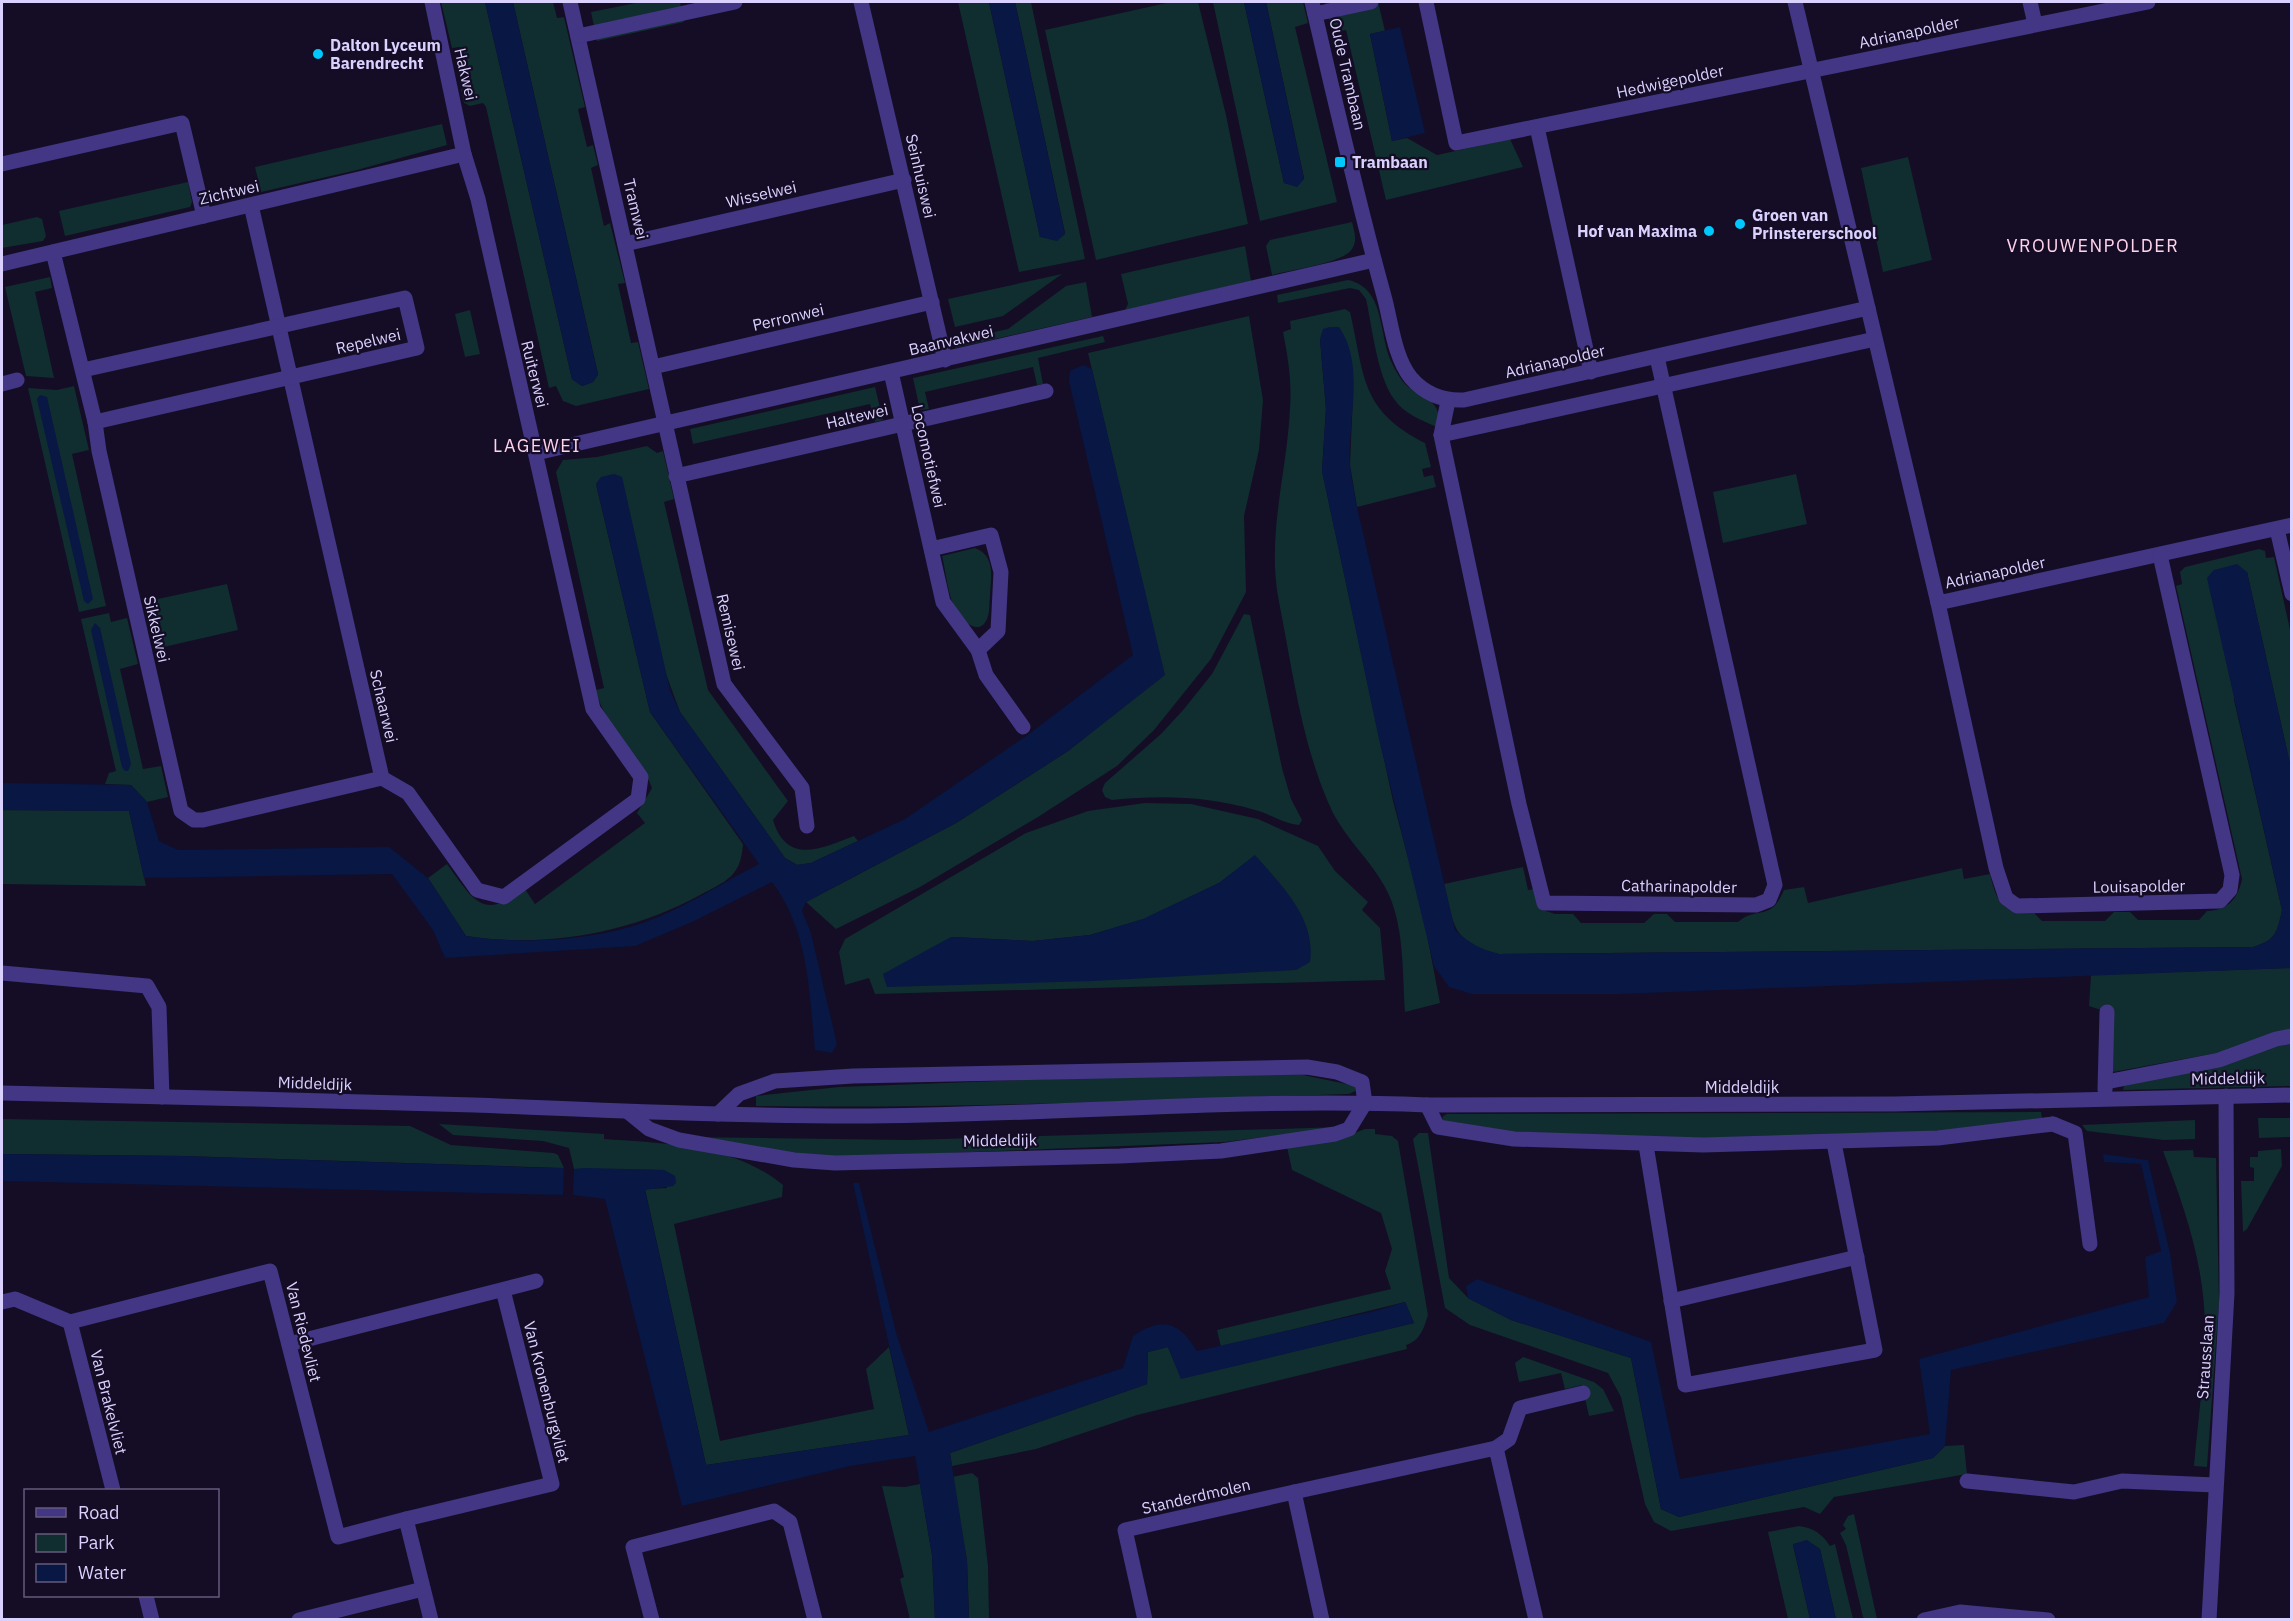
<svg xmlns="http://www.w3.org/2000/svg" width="2293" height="1621" font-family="'IBM Plex Sans',sans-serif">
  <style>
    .green { fill: #102d2f; fill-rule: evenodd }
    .water { fill: #081743 }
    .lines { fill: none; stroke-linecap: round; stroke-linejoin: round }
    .minor { stroke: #423685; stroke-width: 15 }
    .poi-dot { fill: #00c7fc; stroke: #140d25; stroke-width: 2 }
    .labels { text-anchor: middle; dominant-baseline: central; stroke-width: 4.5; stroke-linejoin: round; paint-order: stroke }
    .street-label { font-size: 16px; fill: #dbd1ff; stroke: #140d25 }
    .poi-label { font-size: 16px; font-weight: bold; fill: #dbd1ff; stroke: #140d25; text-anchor: start }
    .neighbourhood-label { font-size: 18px; letter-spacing: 1.5px; fill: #ffd3ea; stroke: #140d25 }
  </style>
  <rect width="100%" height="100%" fill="#140d25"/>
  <g class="green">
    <path d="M 441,2 L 485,2 L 572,379 L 582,386 L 593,382 L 598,374 L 513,2 L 553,2 L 557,18 L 564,17 L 585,107 L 578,109 L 587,147 L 593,145 L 598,165 L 591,168 L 604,226 L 610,223 L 625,283 L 618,284 L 631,343 L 638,342 L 649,389 L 576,406 L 563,401 L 556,386 L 549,388 L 486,107 L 483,103 L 470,106 L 464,103 L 461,89 L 469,87 L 460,47 L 452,48 Z"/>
    <path d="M 641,2 L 680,2 L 684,22 L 597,41 L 591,12 Z"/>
    <path d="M 958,2 L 989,2 L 1040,237 L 1065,233 L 1015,2 L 1031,2 L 1085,259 L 1019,272 Z"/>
    <path d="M 1171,2 L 1198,2 L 1226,115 L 1248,224 L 1096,260 L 1045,30 Z"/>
    <path d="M 1213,2 L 1244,2 L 1284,183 L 1297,186 L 1304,178 L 1266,2 L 1303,2 L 1308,23 L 1295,27 L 1337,202 L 1260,221 Z"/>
    <path d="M 1325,2 L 1378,2 L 1385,31 L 1370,34 L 1392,141 L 1407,138 L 1437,155 L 1510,139 L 1523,167 L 1386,200 L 1346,30 L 1332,33 Z"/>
    <path d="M 442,124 L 447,145 L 357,170 L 261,192 L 255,167 Z"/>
    <path d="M 1908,157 L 1932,260 L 1883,272 L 1861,168 Z"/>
    <path d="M 188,182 L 192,202 L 190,207 L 65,236 L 59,211 Z"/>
    <path d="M 37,217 L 42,219 L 46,236 L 43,241 L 2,248 L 2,225 Z"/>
    <path d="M 1352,222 C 1354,231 1358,240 1352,249 C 1344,263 1290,270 1272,275 L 1266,246 L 1270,240 Z"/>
    <path d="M 1245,246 L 1251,281 L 1125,310 L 1128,304 L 1121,274 Z"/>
    <path d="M 1062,274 L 1003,316 L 955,327 L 948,299 Z"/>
    <path d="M 50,277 L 52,288 L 35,292 L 54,378 L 26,376 L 5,287 Z"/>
    <path d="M 1348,280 C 1386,288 1378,335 1392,363 C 1395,370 1400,378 1404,383 C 1413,393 1436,399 1438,413 C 1439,417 1437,423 1437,427 C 1421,420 1404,414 1394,399 C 1377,376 1372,326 1366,299 L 1359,290 L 1350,288 L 1278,303 L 1277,295 Z"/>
    <path d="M 1086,282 L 1092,317 L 955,348 L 953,341 L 1008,329 L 1066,286 Z"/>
    <path d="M 1345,309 L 1350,312 C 1365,377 1360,410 1425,443 L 1431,467 L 1422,469 L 1424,477 L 1433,475 L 1436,487 L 1357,507 L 1350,465 L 1353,393 L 1320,339 L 1326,409 L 1322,471 L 1393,801 L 1423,914 L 1440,1003 L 1405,1012 C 1402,972 1405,923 1385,887 C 1371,861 1347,840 1333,813 C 1302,748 1293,672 1279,602 C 1266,536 1287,474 1290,408 C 1292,382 1288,357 1283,332 L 1291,329 L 1290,321 Z"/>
    <path d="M 470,310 L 480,354 L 465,357 L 455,314 Z"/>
    <path d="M 1249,316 L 1263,400 L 1259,450 L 1244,516 L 1246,592 L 1211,659 L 1154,730 L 1117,766 L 1038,817 L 920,887 L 836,929 L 806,902 L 956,823 L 1068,751 L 1164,675 L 1088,353 Z"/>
    <path d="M 1103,336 L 1105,342 L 1038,358 L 1043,384 L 1037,385 L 1033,367 L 925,392 L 929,409 L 920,410 L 913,378 Z"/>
    <path d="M 74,386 L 89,450 L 72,454 L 106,606 L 79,612 L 28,388 L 57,390 Z"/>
    <path d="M 875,387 L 883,420 L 875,422 L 870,404 L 693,444 L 690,429 Z"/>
    <path d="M 647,446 L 657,453 L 663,451 L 674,499 L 664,502 L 708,690 L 788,801 L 773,820 C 787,866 822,848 854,836 L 858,841 L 811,863 L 797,865 L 785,858 L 680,712 L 596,484 L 650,712 L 743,844 C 741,877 726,881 700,895 C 629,934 545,948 466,936 L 428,878 L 447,864 C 473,899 482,922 525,889 L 535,904 L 645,823 L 637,813 L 652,788 C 639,752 604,727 596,690 L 604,688 L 556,472 L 563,460 L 597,457 Z"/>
    <path d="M 1796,474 L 1807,524 L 1723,543 L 1713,492 Z"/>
    <path d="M 975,548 C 996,556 991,578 990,596 C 989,604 990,613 987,619 C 978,639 959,617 954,606 C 947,591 946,572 942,556 Z"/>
    <path d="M 2259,549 L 2265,551 L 2266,558 L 2274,557 L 2291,634 L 2291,768 L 2247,572 L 2234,700 L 2282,910 C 2277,933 2276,940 2253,947 L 1499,954 C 1452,943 1454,926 1444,884 L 1523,867 L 1528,890 L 1535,889 L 1543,910 L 1555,914 L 1573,914 L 1581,923 L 1644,923 L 1654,914 L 1667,914 L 1675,922 L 1738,922 C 1757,905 1770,923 1784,890 L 1804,887 L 1808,903 L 1962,868 L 1964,879 L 1990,874 C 1997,903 2002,913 2034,913 L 2042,921 L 2105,921 L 2114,912 L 2130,912 L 2138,920 L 2199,920 L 2207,911 C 2228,910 2238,899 2242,879 L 2176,586 L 2182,584 L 2180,572 L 2185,567 Z"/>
    <path d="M 227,584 L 238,630 L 155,649 L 144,602 Z"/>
    <path d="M 109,613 L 111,622 L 127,618 L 138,664 L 120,669 L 143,769 L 161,766 L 168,797 L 147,802 L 131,785 L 105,784 L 109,773 L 116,771 L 81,619 Z"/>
    <path d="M 1244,614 L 1250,615 L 1282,768 L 1291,799 L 1302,820 L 1299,825 C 1284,824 1270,814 1255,810 C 1208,796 1160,795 1112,800 L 1105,797 L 1102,790 L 1105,783 L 1161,734 L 1184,709 L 1212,674 Z"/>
    <path d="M 1145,803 L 1191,804 L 1258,819 L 1318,846 L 1335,871 L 1368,902 L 1362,910 L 1380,928 L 1385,980 L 875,994 L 869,978 L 845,985 L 839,952 L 845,939 L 1026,833 L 1088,811 ZM 1255,856 L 1093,981 L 951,937 L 1033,941 L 1090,935 L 1144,919 L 1219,883 Z"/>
    <path d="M 2,810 L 129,811 L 146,886 L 2,884 Z"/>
    <path d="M 2291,968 L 2291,1031 L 2233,1050 L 2113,1072 L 2112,1022 L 2101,1010 L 2089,1006 L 2091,975 Z"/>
    <path d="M 2291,1040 L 2291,1086 L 2123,1090 L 2124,1086 Z"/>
    <path d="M 1266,1071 L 1303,1075 L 1356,1086 L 1355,1091 L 1349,1094 C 1152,1100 954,1109 756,1106 L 756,1096 L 839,1087 Z"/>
    <path d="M 2041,1112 L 2042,1118 L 1930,1133 L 1681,1140 L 1494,1133 L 1442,1121 L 1443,1116 L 1447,1114 Z"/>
    <path d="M 2258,1118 L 2291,1118 L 2291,1137 L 2259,1138 Z"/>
    <path d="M 2,1119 L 410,1126 L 451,1145 L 554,1153 L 558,1155 L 564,1168 L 181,1156 L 2,1154 Z"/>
    <path d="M 2195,1120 L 2195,1139 L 2164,1140 L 2087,1131 L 2082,1125 Z"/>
    <path d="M 439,1124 L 604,1134 L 604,1139 C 664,1143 735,1145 783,1185 L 782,1197 L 674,1224 L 720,1441 L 874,1409 L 866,1369 L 889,1347 L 909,1435 L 706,1465 L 645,1189 L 667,1188 L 664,1170 L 574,1169 L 569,1148 L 543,1141 L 453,1135 Z"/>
    <path d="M 1341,1127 L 1225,1142 L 843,1157 L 803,1155 L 684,1137 L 908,1140 Z"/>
    <path d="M 1365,1129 L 1375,1129 L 1375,1134 L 1392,1136 L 1398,1141 L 1428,1315 C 1424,1328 1420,1341 1406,1345 L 1407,1349 L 1137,1415 L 1036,1449 L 952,1466 L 950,1453 L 1147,1384 L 1148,1352 L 1168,1347 L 1181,1378 L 1414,1323 L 1405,1302 L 1221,1347 L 1217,1330 L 1391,1289 L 1385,1271 L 1392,1249 L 1381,1213 L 1292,1170 L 1287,1147 L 1344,1137 Z"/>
    <path d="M 1419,1133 L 1428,1133 L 1449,1278 L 1468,1298 L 1511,1320 L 1631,1358 L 1661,1509 L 1679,1517 L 1933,1458 L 1945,1446 L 1964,1445 L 1967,1474 L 1834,1497 L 1820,1514 L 1804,1507 L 1671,1531 L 1654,1522 L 1645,1504 L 1621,1397 L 1608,1373 L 1470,1325 L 1445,1308 L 1413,1139 Z"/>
    <path d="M 2281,1149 L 2282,1166 L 2247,1229 L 2243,1232 L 2241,1181 L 2254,1181 L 2254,1168 L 2250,1167 L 2250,1157 L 2258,1157 L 2258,1151 Z"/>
    <path d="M 2193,1150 L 2194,1157 L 2216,1158 L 2219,1302 L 2207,1467 L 2194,1466 C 2198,1417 2208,1353 2204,1306 C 2200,1252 2182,1201 2163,1151 Z"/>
    <path d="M 1523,1357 L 1594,1382 L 1603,1389 L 1614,1411 L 1589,1416 L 1582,1385 L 1565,1389 L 1561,1373 L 1519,1382 L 1515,1363 Z"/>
    <path d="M 972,1473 L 978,1478 L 988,1566 L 989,1619 L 969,1619 L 967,1561 L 952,1477 Z"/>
    <path d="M 920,1484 L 932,1555 L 935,1619 L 910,1619 L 900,1579 L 904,1577 L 882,1486 L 905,1487 Z"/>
    <path d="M 1854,1514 L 1877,1619 L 1866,1619 L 1863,1617 L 1846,1545 L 1840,1533 L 1846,1529 L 1843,1525 L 1848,1516 Z"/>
    <path d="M 1799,1526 C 1814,1528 1822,1534 1830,1546 L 1835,1544 L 1853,1619 L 1836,1619 L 1820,1549 L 1807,1541 L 1793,1545 L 1810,1619 L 1788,1619 L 1768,1532 Z"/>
  </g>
  <g class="water">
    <path d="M 485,2 L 513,2 L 598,375 L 593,382 L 582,386 L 572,379 Z"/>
    <path d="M 989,2 L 1015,2 L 1065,234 L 1057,241 L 1040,237 Z"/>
    <path d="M 1244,2 L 1266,2 L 1304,179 L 1297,187 L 1284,183 Z"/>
    <path d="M 1400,27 L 1425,133 L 1392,141 L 1370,34 Z"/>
    <path d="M 1330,327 L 1339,327 C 1366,366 1347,421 1350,465 C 1351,479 1355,493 1357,507 L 1455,930 C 1469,943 1480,949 1499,954 L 2253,947 C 2276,940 2277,933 2282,910 L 2207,578 L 2214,570 L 2237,564 L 2247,572 L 2291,768 L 2291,968 L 1620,994 L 1472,994 L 1449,987 L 1434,966 L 1379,739 L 1322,471 L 1326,409 L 1320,339 L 1323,329 Z"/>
    <path d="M 1083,365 L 1092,369 L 1165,675 L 1068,751 L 956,823 L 806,902 L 802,911 L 811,933 L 837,1044 L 832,1053 L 815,1050 C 809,992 809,931 772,882 L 692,922 L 635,946 L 445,958 L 433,930 L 392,874 L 144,878 L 129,811 L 2,810 L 2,783 L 131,785 L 147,802 L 159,841 L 178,850 L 389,847 L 428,878 L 466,936 C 515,944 578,941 626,928 C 673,916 716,886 759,864 L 650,712 L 596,484 L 601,477 L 614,474 L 622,477 L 670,690 L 680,712 L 785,858 L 797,865 L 811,863 L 905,819 L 1029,734 L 1133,655 L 1069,381 L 1070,371 Z"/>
    <path d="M 40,395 L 47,397 L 93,599 L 88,604 L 84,601 L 37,399 Z"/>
    <path d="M 95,623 L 100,628 L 131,764 L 128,771 L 125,771 L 122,767 L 91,630 Z"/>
    <path d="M 1255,855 C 1282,886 1316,918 1310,962 L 1296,970 L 1093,981 L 887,987 L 883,974 L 951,937 L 1033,941 L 1090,935 L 1143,919 L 1219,883 Z"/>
    <path d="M 2,1154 L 181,1156 L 554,1168 L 564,1168 L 563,1195 L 2,1181 Z"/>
    <path d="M 2103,1154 L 2148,1160 L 2170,1253 L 2177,1302 L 2164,1323 L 1951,1370 L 1945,1446 L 1933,1458 L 1679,1517 L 1661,1509 L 1631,1358 L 1511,1320 L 1468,1298 L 1466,1286 L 1477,1279 L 1651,1342 L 1680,1479 L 1930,1434 L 1919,1359 L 2149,1297 L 2145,1257 L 2161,1251 L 2141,1164 L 2104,1162 Z"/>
    <path d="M 585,1168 L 664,1170 L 675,1176 L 676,1183 L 673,1186 L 645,1190 L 706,1465 L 909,1435 L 853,1183 L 859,1183 L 897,1336 L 929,1432 L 1123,1368 L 1133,1336 C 1163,1316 1179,1322 1197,1351 L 1379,1310 L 1405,1302 L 1414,1323 L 1181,1379 L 1168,1347 L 1148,1352 L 1147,1384 L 950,1453 L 967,1561 L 969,1619 L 935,1619 L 932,1555 L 915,1456 L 850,1466 L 682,1506 L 605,1199 L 573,1195 L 574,1169 Z"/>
    <path d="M 1807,1540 L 1820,1549 L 1836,1619 L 1810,1619 L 1793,1544 Z"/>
  </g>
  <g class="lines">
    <g class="minor">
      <path d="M 570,2 L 724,684 L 802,788 L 807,826"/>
      <path d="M 861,2 L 945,360"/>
      <path d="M 1312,2 C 1335,100 1357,199 1384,296 C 1391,321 1394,357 1411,378 C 1425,394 1444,401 1464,400 L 1868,308 L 1938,603 L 2292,525"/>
      <path d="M 1426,2 L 1456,143 L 2148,2"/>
      <path d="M 1795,2 L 1868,308"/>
      <path d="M 2030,2 L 2035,24"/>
      <path d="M 1315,14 L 1371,2"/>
      <path d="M 578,36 L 735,2"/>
      <path d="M 1537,127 L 1591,372"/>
      <path d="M 2,164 L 182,123 L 204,216"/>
      <path d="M 251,205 L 382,778 L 408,793 L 477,890 L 504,897 L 638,799 L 641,777 L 593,709 L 478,199 L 464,154 L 432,2"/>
      <path d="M 625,244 L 904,180"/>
      <path d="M 53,252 L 95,422 L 99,451 L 181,811 L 194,820 L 203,820 L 382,778"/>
      <path d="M 2,264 L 464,154"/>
      <path d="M 653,367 L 932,302"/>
      <path d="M 83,370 L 405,298 L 417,348 L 95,422"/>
      <path d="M 891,372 L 943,602 L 978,650 L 998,631 L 1001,572 L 991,535 L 931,549"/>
      <path d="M 2,384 L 17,380"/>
      <path d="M 1448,401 L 1441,435 L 1519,804 L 1544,903 L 1756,905 L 1769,900 L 1775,885 L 1657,357"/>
      <path d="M 1441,435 L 1875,339"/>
      <path d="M 536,453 L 1374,260"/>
      <path d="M 676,476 L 1046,391"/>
      <path d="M 2277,529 L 2292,594"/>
      <path d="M 1938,603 L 1996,868 L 2006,898 L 2017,906 L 2220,901 L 2230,890 L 2232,875 L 2160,555"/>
      <path d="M 978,650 L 986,675 L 1023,727"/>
      <path d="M 2,973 L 147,986 L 159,1007 L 162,1097"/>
      <path d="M 2106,1082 L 2219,1060 L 2276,1039 L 2292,1036"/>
      <path d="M 2105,1090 L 2107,1012"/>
      <path d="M 2,1093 C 159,1097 317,1100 474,1105 C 601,1110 727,1116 854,1116 C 1045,1116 1236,1097 1427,1105 L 1894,1104 L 2292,1095"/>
      <path d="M 1427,1105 L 1438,1127 L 1514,1139 L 1703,1145 L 1938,1138 L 2053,1124"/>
      <path d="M 628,1112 L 649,1129 L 679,1140 L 794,1160 L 835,1163 L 1120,1156 L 1221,1151 L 1335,1134 L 1349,1129 L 1365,1103 L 1362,1082 L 1337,1072 L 1307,1067 L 853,1076 L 775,1081 L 739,1094 L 718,1114"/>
      <path d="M 2053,1124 L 2075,1133 L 2090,1244"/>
      <path d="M 1646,1145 L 1685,1385 L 1875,1350 L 1834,1143"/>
      <path d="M 1671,1301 L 1857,1257"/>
      <path d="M 2,1302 L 15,1299 L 70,1322 L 270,1271 L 338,1537 L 406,1519 L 431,1620"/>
      <path d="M 70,1322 L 113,1490"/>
      <path d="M 289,1344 L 536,1281"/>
      <path d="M 1496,1448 L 1509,1439 L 1520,1408 L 1583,1393"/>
      <path d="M 1967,1481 L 2074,1492 L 2122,1481 L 2215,1485"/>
      <path d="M 1294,1492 L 1496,1448 L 1536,1620"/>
      <path d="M 406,1519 L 552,1484 L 503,1290"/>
      <path d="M 146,1596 L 152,1620"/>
      <path d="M 299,1620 L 423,1589"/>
      <path d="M 652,1620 L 633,1547 L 774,1511 L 790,1522 L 815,1620"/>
      <path d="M 1145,1620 L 1125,1530 L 1294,1492 L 1322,1620"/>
      <path d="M 1924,1620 L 1960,1612 L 2048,1620"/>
      <path d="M 2209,1620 L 2227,1293 L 2226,1096"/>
    </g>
  </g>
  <g class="poi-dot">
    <circle cx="318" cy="54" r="6"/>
    <rect x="1334" y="156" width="12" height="12" rx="3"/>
    <circle cx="1740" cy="224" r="6"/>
    <circle cx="1709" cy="231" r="6"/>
  </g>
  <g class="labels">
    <g class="street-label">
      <text transform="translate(1909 32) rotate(-12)">Adrianapolder</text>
      <text transform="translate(466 74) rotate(77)">Hakwei</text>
      <text transform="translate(1348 74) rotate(77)">Oude Trambaan</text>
      <text transform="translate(1670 81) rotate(-12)">Hedwigepolder</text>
      <text transform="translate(921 176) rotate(77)">Seinhuiswei</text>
      <text transform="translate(229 192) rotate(-13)">Zichtwei</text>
      <text transform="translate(761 194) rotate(-13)">Wisselwei</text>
      <text transform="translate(636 209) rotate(77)">Tramwei</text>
      <text transform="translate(788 317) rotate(-13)">Perronwei</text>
      <text transform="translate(951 340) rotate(-13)">Baanvakwei</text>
      <text transform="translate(368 341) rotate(-13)">Repelwei</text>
      <text transform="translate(1555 361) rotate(-13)">Adrianapolder</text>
      <text transform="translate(535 374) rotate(76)">Ruiterwei</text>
      <text transform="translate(857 416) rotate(-13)">Haltewei</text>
      <text transform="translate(929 456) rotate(77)">Locomotiefwei</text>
      <text transform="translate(1995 572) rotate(-12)">Adrianapolder</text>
      <text transform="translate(157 629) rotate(77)">Sikkelwei</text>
      <text transform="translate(731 632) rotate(77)">Remisewei</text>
      <text transform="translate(384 706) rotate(77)">Schaarwei</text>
      <text transform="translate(1679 886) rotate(1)">Catharinapolder</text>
      <text transform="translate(2139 886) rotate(-1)">Louisapolder</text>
      <text transform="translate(2228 1078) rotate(-1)">Middeldijk</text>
      <text transform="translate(315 1083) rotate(2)">Middeldijk</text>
      <text x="1742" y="1087">Middeldijk</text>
      <text transform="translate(1000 1140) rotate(-1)">Middeldijk</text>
      <text transform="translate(304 1332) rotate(76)">Van Riedevliet</text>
      <text transform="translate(2205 1357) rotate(-86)">Strausslaan</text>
      <text transform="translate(547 1392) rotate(76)">Van Kronenburgvliet</text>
      <text transform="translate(109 1402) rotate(76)">Van Brakelvliet</text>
      <text transform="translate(1196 1496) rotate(-13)">Standerdmolen</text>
    </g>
    <g class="poi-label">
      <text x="330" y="45">Dalton Lyceum<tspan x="330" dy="18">Barendrecht</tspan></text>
      <text x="1352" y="162">Trambaan</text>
      <text x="1752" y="215">Groen van<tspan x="1752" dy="18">Prinstererschool</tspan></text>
      <text x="1697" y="231" text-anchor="end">Hof van Maxima</text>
    </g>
    <g class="neighbourhood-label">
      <text x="2093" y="245">VROUWENPOLDER</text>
      <text x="537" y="445">LAGEWEI</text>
    </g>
  </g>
  <rect width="2293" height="1621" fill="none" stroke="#dbd1ff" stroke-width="6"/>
  <rect x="24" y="1489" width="195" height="108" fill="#140d25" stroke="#645b7c" stroke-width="1.5"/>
  <rect x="36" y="1508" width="30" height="9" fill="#423685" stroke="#645b7c" stroke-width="1.5"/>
  <text x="78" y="1519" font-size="18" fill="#dbd1ff">Road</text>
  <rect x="36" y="1534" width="30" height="18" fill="#102d2f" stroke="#645b7c" stroke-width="1.5"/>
  <text x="78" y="1549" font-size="18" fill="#dbd1ff">Park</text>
  <rect x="36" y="1564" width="30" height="18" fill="#081743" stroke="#645b7c" stroke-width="1.5"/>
  <text x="78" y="1579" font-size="18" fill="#dbd1ff">Water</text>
</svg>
